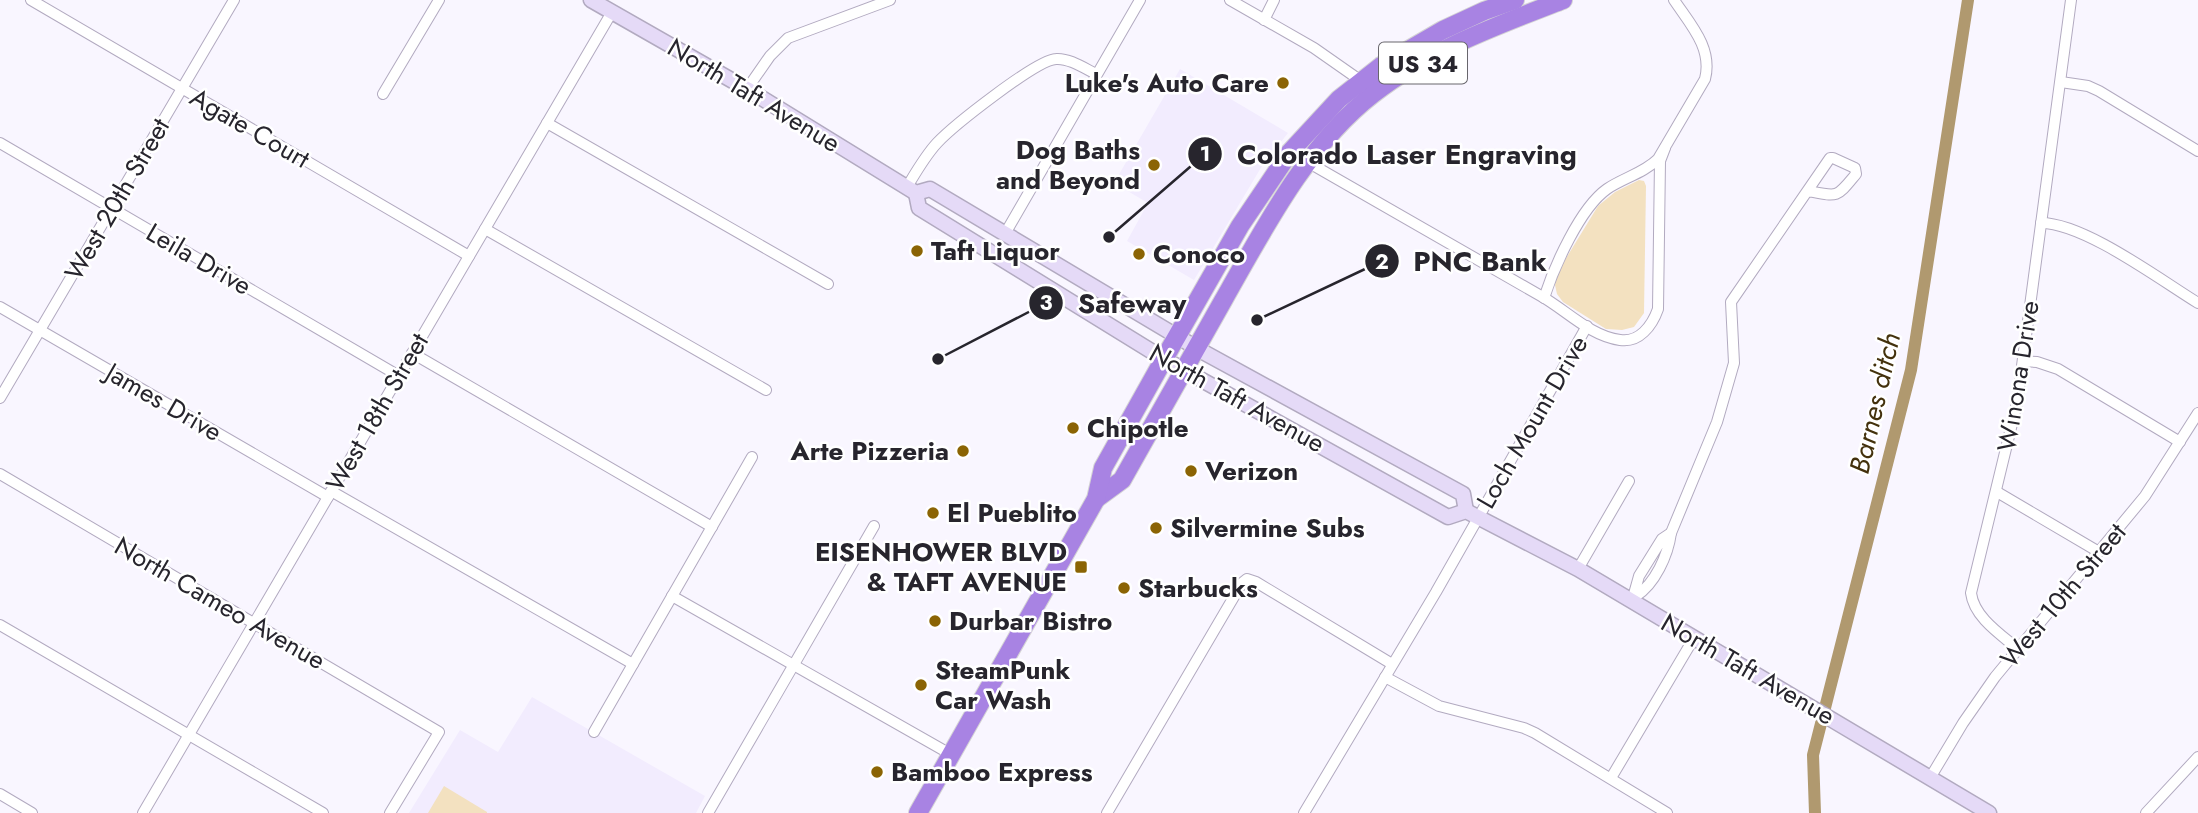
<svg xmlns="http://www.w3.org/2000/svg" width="2198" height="813" font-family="Jost,sans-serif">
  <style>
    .built { fill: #f2ecfe }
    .green { fill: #f3e1c0 }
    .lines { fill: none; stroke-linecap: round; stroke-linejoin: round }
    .canal { stroke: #b0996f; stroke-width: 12 }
    .street-casing { stroke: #b2aac0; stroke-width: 12 }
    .secondary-casing { stroke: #b2aac0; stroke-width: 17 }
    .highway-casing { stroke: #d4d3d5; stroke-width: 20 }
    .street { stroke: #fff; stroke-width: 10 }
    .secondary { stroke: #e5daf7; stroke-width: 14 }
    .highway { stroke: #a883e3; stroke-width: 18 }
    .poi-dot { fill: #8b6404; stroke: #fff; stroke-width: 2.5 }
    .labels { text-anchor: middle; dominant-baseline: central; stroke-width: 5; stroke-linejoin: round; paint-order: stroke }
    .shield { fill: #fff; stroke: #68666c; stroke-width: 2 }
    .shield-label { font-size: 24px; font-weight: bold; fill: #27252d }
    .poi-label { font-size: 26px; font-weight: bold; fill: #27252d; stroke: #fff; text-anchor: start }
    .street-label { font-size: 26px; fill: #27252d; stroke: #fff }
    .water-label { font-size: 28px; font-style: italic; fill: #43310d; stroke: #fff }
    .leader { fill: none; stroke: #27252d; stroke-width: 2.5 }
    .callout-dot { fill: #27252d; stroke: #fff; stroke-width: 2.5 }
    .mark-label { font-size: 21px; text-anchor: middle; font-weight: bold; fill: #fff }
    .callout-label { font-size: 28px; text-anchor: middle; font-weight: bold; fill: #27252d; stroke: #fff; stroke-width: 5; stroke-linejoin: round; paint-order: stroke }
  </style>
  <rect width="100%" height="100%" fill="#f9f6ff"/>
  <g class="built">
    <path d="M 1180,69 L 1288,133 L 1262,166 L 1194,280 L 1127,241 L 1148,203 L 1114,183 Z"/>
    <path d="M 532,697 L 705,796 L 696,813 L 409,813 L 460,730 L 498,752 Z"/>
  </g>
  <g class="green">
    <path d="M 1639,180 L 1644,181 L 1646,186 L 1644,313 L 1634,327 L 1622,330 L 1606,329 L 1563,302 L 1557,294 L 1555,285 L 1557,273 L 1598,206 L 1615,192 Z"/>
    <path d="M 444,786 L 487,812 L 487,813 L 428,813 Z"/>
  </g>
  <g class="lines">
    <path class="canal" d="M 1815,813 L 1813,755 L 1911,370 L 1968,0"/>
    <g class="street-casing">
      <g id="street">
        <path d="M 31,0 L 469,256"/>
        <path d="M 1230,0 L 1314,48 L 1364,83"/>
        <path d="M 1264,20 L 1274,0"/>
        <path d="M 2061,82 L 2088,86 L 2099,91 L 2198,151"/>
        <path d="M 747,89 L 770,56 L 788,38 L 890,0"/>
        <path d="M 383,94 L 439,0"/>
        <path d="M 547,123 L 828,284"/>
        <path d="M 0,143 L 399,376"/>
        <path d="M 1304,160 C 1383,205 1462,250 1541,296 C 1566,310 1590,336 1620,340 C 1639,343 1652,326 1658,309 L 1660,161 L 1665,148"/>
        <path d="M 907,187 C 916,172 925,156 937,143 C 953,126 1036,60 1056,59 C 1069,58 1084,68 1096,74"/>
        <path d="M 2041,223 C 2084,223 2159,279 2198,303"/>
        <path d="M 485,229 L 766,390"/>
        <path d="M 1006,232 L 1140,0"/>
        <path d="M 1544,298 C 1554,267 1580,208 1607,189 C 1623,178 1644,173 1658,159 L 1705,79 C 1713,48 1690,24 1674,0"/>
        <path d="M 0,307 L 328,497"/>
        <path d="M 412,353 L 712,527"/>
        <path d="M 2023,361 L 2037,362 L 2058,369 L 2180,442"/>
        <path d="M 0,398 L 234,0"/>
        <path d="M 0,474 L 439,732 L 390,813"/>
        <path d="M 331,491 L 633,664"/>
        <path d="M 1997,492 L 2099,552"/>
        <path d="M 1671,533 L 1717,422 L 1734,363 L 1731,302 L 1830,158 L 1833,158 L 1855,168 L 1856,174 C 1836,198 1839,197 1808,191"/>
        <path d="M 1578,569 L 1629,481"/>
        <path d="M 672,596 L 952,755"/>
        <path d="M 1632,601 L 1639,576 L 1662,539 L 1671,533 C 1668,555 1655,584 1636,596"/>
        <path d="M 0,625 L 323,813"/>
        <path d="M 2018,649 C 2000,634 1974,617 1971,593 L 2017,403 L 2071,0"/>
        <path d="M 1385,677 L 1439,706 L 1524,728 L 1535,733 L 1667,813"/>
        <path d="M 594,732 L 752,457"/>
        <path d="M 1611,778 L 1694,638"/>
        <path d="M 1930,778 L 1963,723 L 1995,677 L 2145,496 L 2198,413"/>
        <path d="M 0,794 L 32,813"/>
        <path d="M 143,813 L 612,12"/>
        <path d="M 708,813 L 874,526"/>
        <path d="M 1107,813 L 1242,583 L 1247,579 L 1256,582 L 1392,664"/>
        <path d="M 1304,813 L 1436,592 L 1587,326"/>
        <path d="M 2146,813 L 2198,757"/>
      </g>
    </g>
    <g class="secondary-casing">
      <g id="secondary">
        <path d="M 591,0 L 747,89 L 916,193 L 930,189 L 1205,353 L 1463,494 L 1466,511"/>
        <path d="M 916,193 L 919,208 L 1164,359 L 1448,517 L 1466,511 L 1578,569 L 1989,813"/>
      </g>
    </g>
    <g class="highway-casing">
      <g id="highway">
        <path d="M 1096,499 L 1122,480 C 1156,419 1190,359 1224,299 C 1265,227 1306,146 1373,94 C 1429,50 1498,25 1563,0"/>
        <path d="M 918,813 L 1096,499 L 1103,468 L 1164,359 L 1240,226 L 1290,152 L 1339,99 L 1381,66 L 1443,30 L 1484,11 L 1515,0"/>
      </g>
    </g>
    <use href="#street" class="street"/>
    <use href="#secondary" class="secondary"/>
    <use href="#highway" class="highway"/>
  </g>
  <g class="poi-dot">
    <circle cx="1283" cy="83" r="7"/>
    <circle cx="1154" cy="165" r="7"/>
    <circle cx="917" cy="251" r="7"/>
    <circle cx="1139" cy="254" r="7"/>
    <circle cx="1073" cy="428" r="7"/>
    <circle cx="963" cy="451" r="7"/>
    <circle cx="1191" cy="471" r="7"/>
    <circle cx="933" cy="513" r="7"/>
    <circle cx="1156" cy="528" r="7"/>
    <rect x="1074" y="560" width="14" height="14" rx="3.5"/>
    <circle cx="1124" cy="588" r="7"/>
    <circle cx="935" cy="621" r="7"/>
    <circle cx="921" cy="685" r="7"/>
    <circle cx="877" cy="772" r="7"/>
  </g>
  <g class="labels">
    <rect class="shield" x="1379" y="42.5" width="88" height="41" rx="5"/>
    <g class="shield-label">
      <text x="1423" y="63">US 34</text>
    </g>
    <g class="poi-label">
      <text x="1269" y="83" text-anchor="end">Luke's Auto Care</text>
      <text x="1140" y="150" text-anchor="end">Dog Baths<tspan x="1140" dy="30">and Beyond</tspan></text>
      <text x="931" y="251">Taft Liquor</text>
      <text x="1153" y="254">Conoco</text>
      <text x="1087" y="428">Chipotle</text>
      <text x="949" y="451" text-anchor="end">Arte Pizzeria</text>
      <text x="1205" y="471">Verizon</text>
      <text x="947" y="513">El Pueblito</text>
      <text x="1170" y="528">Silvermine Subs</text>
      <text x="1067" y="552" text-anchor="end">EISENHOWER BLVD<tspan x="1067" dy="30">&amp; TAFT AVENUE</tspan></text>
      <text x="1138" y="588">Starbucks</text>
      <text x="949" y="621">Durbar Bistro</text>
      <text x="935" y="670">SteamPunk<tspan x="935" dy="30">Car Wash</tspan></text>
      <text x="891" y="772">Bamboo Express</text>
    </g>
    <g class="street-label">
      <text transform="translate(754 95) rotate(31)">North Taft Avenue</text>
      <text transform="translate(250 128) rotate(30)">Agate Court</text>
      <text transform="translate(117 199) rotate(-60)">West 20th Street</text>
      <text transform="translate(199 259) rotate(30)">Leila Drive</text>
      <text transform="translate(2018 376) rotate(-81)">Winona Drive</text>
      <text transform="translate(1237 398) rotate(29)">North Taft Avenue</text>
      <text transform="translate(164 402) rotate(30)">James Drive</text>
      <text transform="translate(377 412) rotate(-60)">West 18th Street</text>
      <text transform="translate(1532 422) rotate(-60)">Loch Mount Drive</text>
      <text transform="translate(2063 595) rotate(-50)">West 10th Street</text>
      <text transform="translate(220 603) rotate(30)">North Cameo Avenue</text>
      <text transform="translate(1748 669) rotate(30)">North Taft Avenue</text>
    </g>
    <g class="water-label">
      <text transform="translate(1875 403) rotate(-77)">Barnes ditch</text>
    </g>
  </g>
  <path class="leader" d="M1109 237L1205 154M1257 320L1382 261M938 359L1046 303"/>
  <g class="callout-dot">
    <circle cx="1109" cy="237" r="7"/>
    <circle cx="1257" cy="320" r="7"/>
    <circle cx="938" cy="359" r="7"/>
    <circle cx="1205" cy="154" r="18"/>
    <circle cx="1382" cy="261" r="18"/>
    <circle cx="1046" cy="303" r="18"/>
  </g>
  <g class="mark-label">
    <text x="1205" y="161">1</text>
    <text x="1382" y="269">2</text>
    <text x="1046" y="310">3</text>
  </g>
  <g class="callout-label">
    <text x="1407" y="164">Colorado Laser Engraving</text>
    <text x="1480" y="271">PNC Bank</text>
    <text x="1132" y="313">Safeway</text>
  </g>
</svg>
